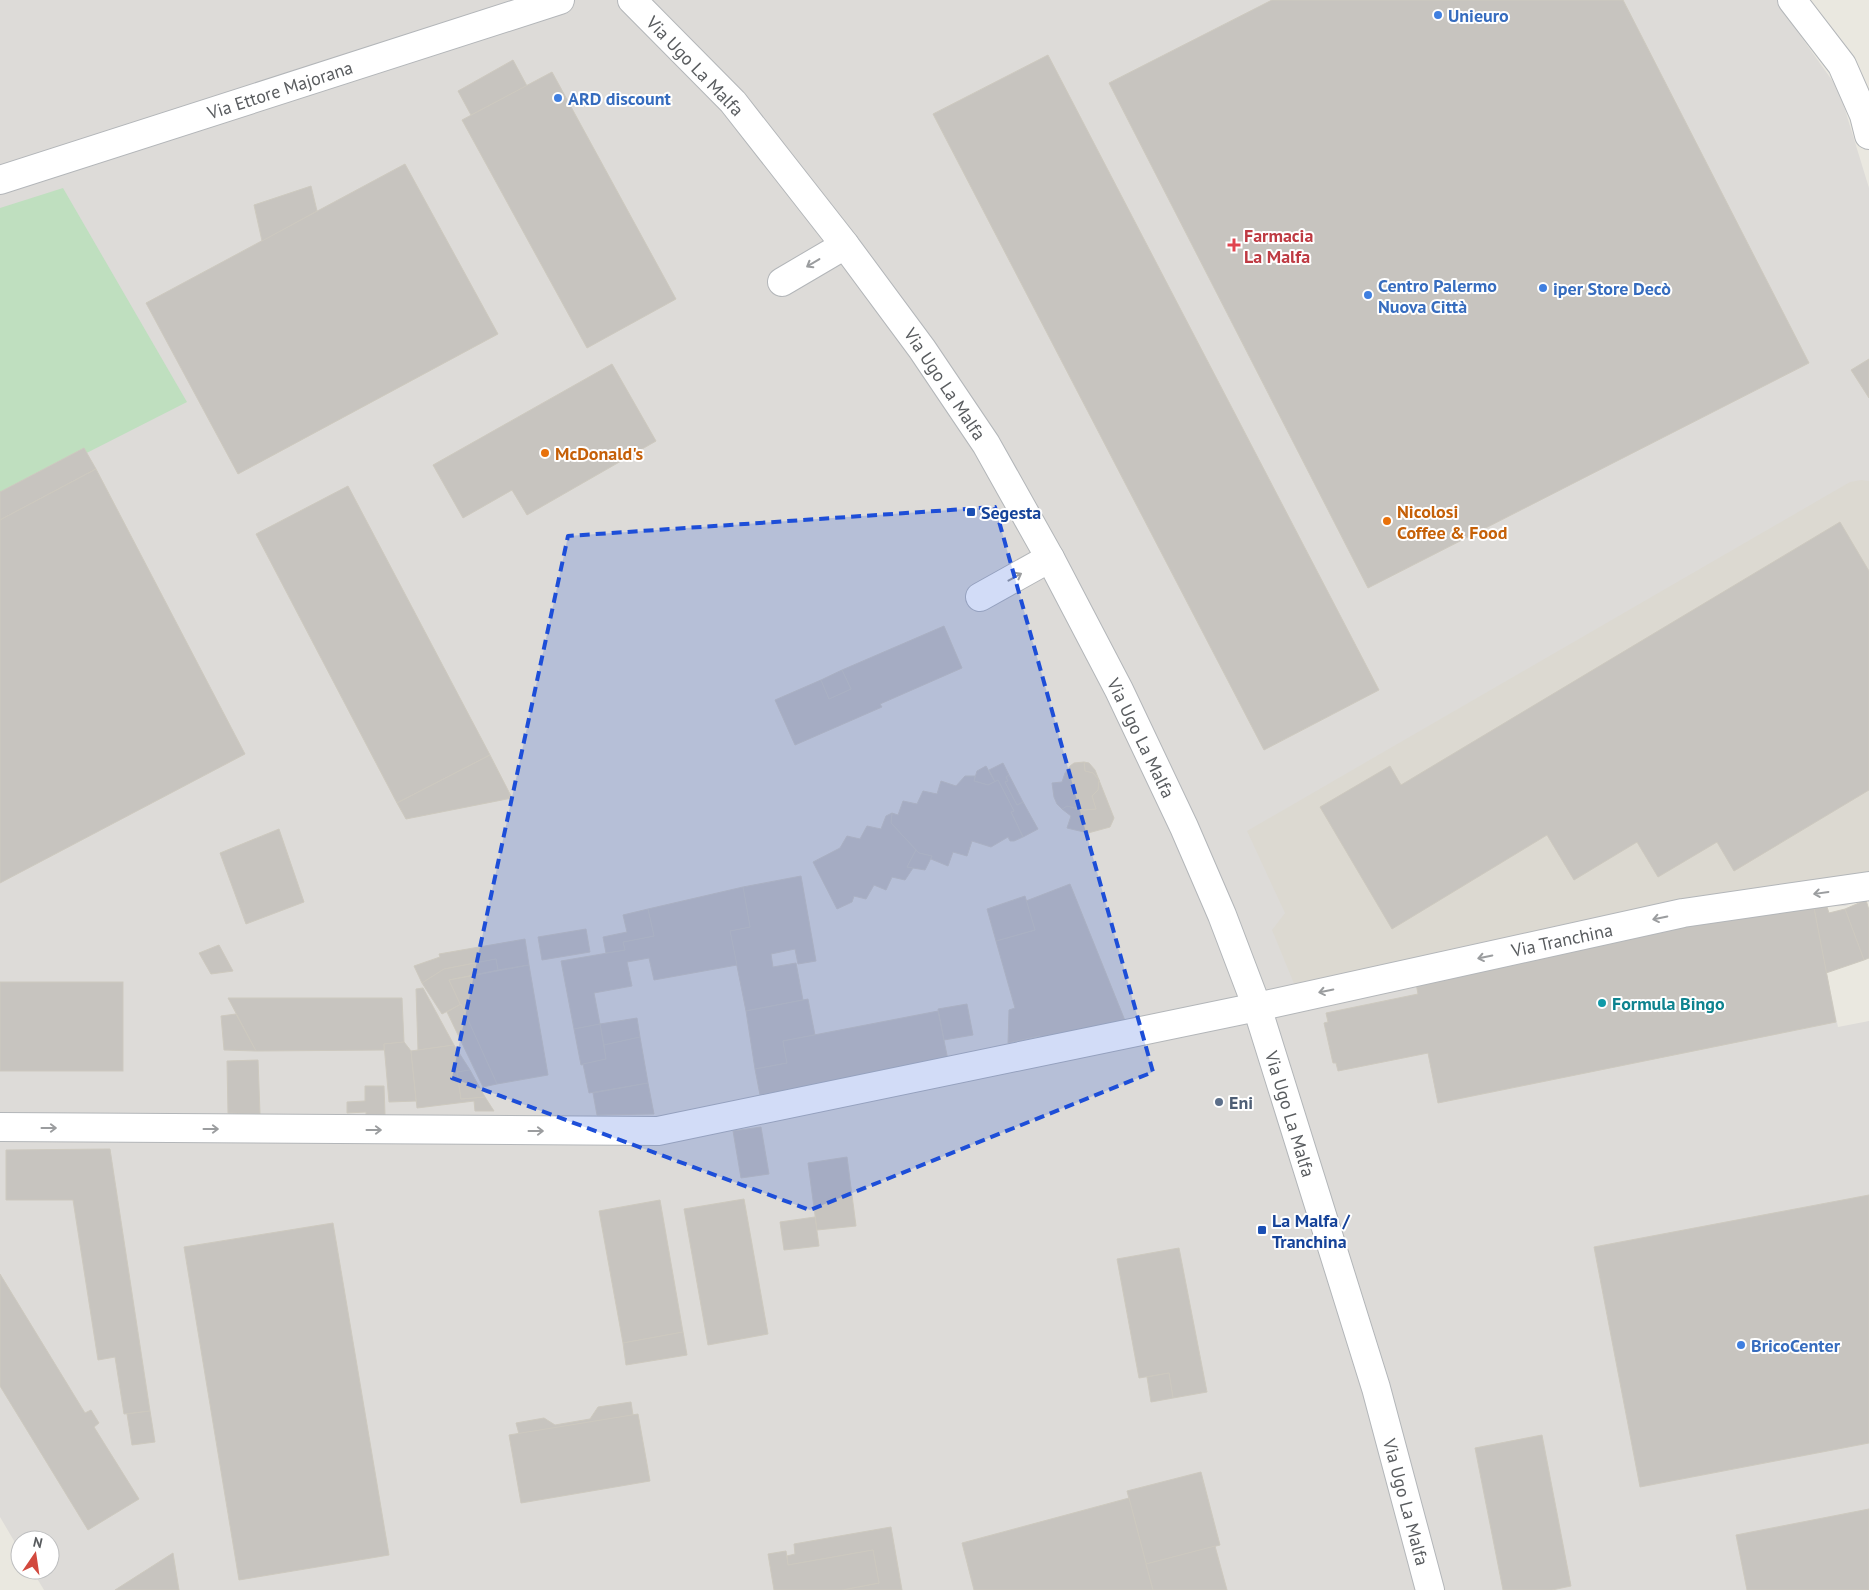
<svg xmlns="http://www.w3.org/2000/svg" width="1869" height="1590" font-family="'PT Sans',sans-serif">
  <style>
    .industrial { fill: #dddbd8 }
    .education { fill: #dcd9d1 }
    .green { fill: #bfdfbf }
    .building { fill: #c7c4bf; stroke: #cdc9bf }
    .lines { fill: none; stroke-linecap: round; stroke-linejoin: round }
    .minor-casing { stroke: #b3b6b9; stroke-width: 30 }
    .minor { stroke: #fff; stroke-width: 28 }
    .oneway { stroke: #9b9d9f }
    .marked { fill: #1d4ed8; fill-opacity: 0.2; stroke: #1d4ed8; stroke-width: 4; stroke-dasharray: 10 6; stroke-linejoin: round }
    .shop-dot { fill: #3f7fe0; stroke: #fff; stroke-width: 2 }
    .health-dot { fill: #e0444e; stroke: #fff; stroke-width: 2 }
    .food-dot { fill: #e8710a; stroke: #fff; stroke-width: 2 }
    .transit-dot { fill: #1a4fb4; stroke: #fff; stroke-width: 2 }
    .culture-dot { fill: #0f9aa8; stroke: #fff; stroke-width: 2 }
    .service-dot { fill: #5c6f8a; stroke: #fff; stroke-width: 2 }
    .labels { text-anchor: middle; dominant-baseline: central; stroke-width: 4; stroke-linejoin: round; paint-order: stroke }
    .shop-label { font-size: 18px; font-weight: bold; fill: #366cbe; stroke: #fff; text-anchor: start }
    .street-label { font-size: 18px; fill: #595c5f; stroke: #fff }
    .health-label { font-size: 18px; font-weight: bold; fill: #be3a42; stroke: #fff; text-anchor: start }
    .food-label { font-size: 18px; font-weight: bold; fill: #c56008; stroke: #fff; text-anchor: start }
    .transit-label { font-size: 18px; font-weight: bold; fill: #164399; stroke: #fff; text-anchor: start }
    .culture-label { font-size: 18px; font-weight: bold; fill: #0d838f; stroke: #fff; text-anchor: start }
    .service-label { font-size: 18px; font-weight: bold; fill: #4e5e75; stroke: #fff; text-anchor: start }
  </style>
  <rect width="100%" height="100%" fill="#eae8e0"/>
  <path class="industrial" d="M 0,0 L 1780,0 L 1792,24 L 1839,90 L 1869,188 L 1869,897 L 1845,906 L 1813,907 L 1838,1027 L 1869,1021 L 1869,1590 L 44,1590 L 32,1570 L 50,1570 L 50,1540 L 20,1540 L 20,1551 L 0,1517 Z"/>
  <path class="education" d="M 1861,480 L 1869,481 L 1869,876 L 1295,986 L 1272,930 L 1285,913 L 1247,831 L 1850,482 Z"/>
  <path class="green" d="M 63,188 L 187,402 L 0,497 L 0,208 Z"/>
  <g class="building">
    <path d="M 1272,0 L 1623,0 L 1809,363 L 1368,588 L 1109,83 Z"/>
    <path d="M 1048,55 L 1379,690 L 1264,750 L 933,114 Z"/>
    <path d="M 513,60 L 527,86 L 471,115 L 458,91 Z"/>
    <path d="M 552,72 L 676,299 L 587,348 L 462,120 Z"/>
    <path d="M 405,164 L 498,334 L 238,474 L 146,303 Z"/>
    <path d="M 311,186 L 317,211 L 262,241 L 254,205 Z"/>
    <path d="M 1869,359 L 1869,398 L 1851,370 Z"/>
    <path d="M 612,364 L 656,441 L 527,515 L 512,490 L 463,518 L 433,465 Z"/>
    <path d="M 84,448 L 96,469 L 0,520 L 0,492 Z"/>
    <path d="M 96,469 L 245,754 L 0,883 L 0,520 Z"/>
    <path d="M 348,486 L 490,755 L 397,803 L 256,534 Z"/>
    <path d="M 1840,522 L 1869,571 L 1869,790 L 1734,871 L 1717,842 L 1658,877 L 1637,842 L 1574,880 L 1547,835 L 1392,929 L 1320,807 L 1390,766 L 1401,785 Z"/>
    <path d="M 944,626 L 962,668 L 880,704 L 882,707 L 795,745 L 775,700 L 821,680 L 829,699 L 851,689 L 842,670 Z"/>
    <path d="M 842,670 L 851,689 L 829,699 L 821,680 Z"/>
    <path d="M 490,755 L 512,798 L 406,819 L 397,803 Z"/>
    <path d="M 1084,762 L 1089,763 L 1095,770 L 1114,818 L 1110,827 L 1088,833 L 1067,828 L 1071,816 L 1062,809 L 1067,806 L 1084,810 L 1096,809 L 1092,796 L 1098,790 L 1099,780 L 1093,773 L 1085,771 Z"/>
    <path d="M 1084,762 L 1085,771 L 1093,773 L 1099,780 L 1098,790 L 1092,796 L 1096,809 L 1084,810 L 1067,806 L 1062,809 L 1057,804 L 1054,797 L 1052,783 L 1062,782 L 1065,773 L 1070,766 L 1074,763 Z"/>
    <path d="M 1003,763 L 1009,775 L 1006,777 L 1008,781 L 1005,782 L 1017,805 L 1023,802 L 1038,829 L 1023,837 L 1011,812 L 1014,811 L 998,780 L 995,782 L 989,770 Z"/>
    <path d="M 986,766 L 995,782 L 988,785 L 974,781 L 977,771 Z"/>
    <path d="M 1009,775 L 1023,802 L 1017,805 L 1005,782 L 1008,781 L 1006,777 Z"/>
    <path d="M 965,776 L 975,776 L 974,781 L 988,785 L 998,780 L 1014,811 L 1011,812 L 1023,837 L 1014,841 L 1010,841 L 1008,837 L 991,847 L 972,841 L 967,856 L 953,852 L 948,866 L 931,859 L 932,856 L 919,853 L 891,823 L 892,813 L 898,815 L 903,801 L 917,804 L 923,791 L 937,794 L 941,781 L 956,786 Z"/>
    <path d="M 892,813 L 891,823 L 916,850 L 907,867 L 913,868 L 905,880 L 892,877 L 886,890 L 874,885 L 866,899 L 854,896 L 852,902 L 837,909 L 813,862 L 840,848 L 847,836 L 860,839 L 867,826 L 881,829 L 886,816 Z"/>
    <path d="M 279,829 L 304,902 L 246,924 L 220,853 Z"/>
    <path d="M 916,850 L 919,853 L 932,856 L 925,870 L 907,867 Z"/>
    <path d="M 801,876 L 816,961 L 798,964 L 795,949 L 771,954 L 773,967 L 796,963 L 803,1000 L 746,1011 L 730,931 L 750,927 L 743,887 Z"/>
    <path d="M 1070,884 L 1126,1023 L 1041,1042 L 1040,1036 L 1008,1043 L 1009,1010 L 1015,1008 L 996,941 L 1035,930 L 1026,901 Z"/>
    <path d="M 743,887 L 750,927 L 730,931 L 737,965 L 654,980 L 649,958 L 627,962 L 632,986 L 594,993 L 600,1024 L 574,1029 L 561,961 L 625,950 L 623,942 L 654,936 L 648,909 Z"/>
    <path d="M 1025,896 L 1035,930 L 996,941 L 987,909 Z"/>
    <path d="M 1866,900 L 1869,910 L 1869,958 L 1864,960 L 1845,909 Z"/>
    <path d="M 1827,907 L 1829,913 L 1845,909 L 1864,960 L 1826,973 L 1814,908 Z"/>
    <path d="M 1814,908 L 1836,1022 L 1438,1103 L 1428,1053 L 1338,1071 L 1336,1063 L 1333,1063 L 1324,1023 L 1328,1022 L 1326,1013 L 1418,994 L 1416,983 L 1733,915 Z"/>
    <path d="M 648,909 L 654,936 L 623,942 L 625,950 L 606,953 L 603,937 L 627,932 L 623,915 Z"/>
    <path d="M 586,929 L 590,952 L 542,960 L 538,937 Z"/>
    <path d="M 525,939 L 529,965 L 498,970 L 496,959 L 444,969 L 422,983 L 414,966 L 440,957 L 439,954 Z"/>
    <path d="M 219,945 L 233,971 L 211,974 L 199,953 Z"/>
    <path d="M 496,959 L 498,970 L 449,980 L 461,1004 L 442,1014 L 422,983 L 444,969 Z"/>
    <path d="M 529,965 L 548,1075 L 497,1084 L 449,980 Z"/>
    <rect x="0" y="982" width="123" height="89"/>
    <path d="M 423,988 L 454,1045 L 418,1050 L 416,989 Z"/>
    <path d="M 228,998 L 402,998 L 404,1042 L 384,1044 L 384,1050 L 256,1051 Z"/>
    <path d="M 808,999 L 815,1035 L 783,1041 L 787,1063 L 755,1069 L 746,1011 Z"/>
    <path d="M 461,1004 L 497,1084 L 483,1087 L 447,1012 Z"/>
    <path d="M 967,1004 L 973,1035 L 944,1040 L 938,1009 Z"/>
    <path d="M 938,1011 L 948,1060 L 760,1095 L 755,1069 L 787,1063 L 783,1041 Z"/>
    <path d="M 236,1014 L 256,1051 L 224,1050 L 221,1016 Z"/>
    <path d="M 637,1018 L 640,1037 L 604,1045 L 600,1024 Z"/>
    <path d="M 600,1024 L 606,1059 L 581,1065 L 574,1029 Z"/>
    <path d="M 640,1037 L 648,1083 L 589,1093 L 583,1064 L 606,1059 L 604,1045 Z"/>
    <path d="M 404,1042 L 411,1051 L 416,1101 L 389,1102 L 384,1044 Z"/>
    <path d="M 454,1045 L 470,1070 L 457,1072 L 461,1099 L 485,1097 L 494,1111 L 475,1111 L 474,1101 L 417,1108 L 411,1051 Z"/>
    <path d="M 258,1060 L 260,1114 L 228,1113 L 227,1061 Z"/>
    <path d="M 470,1070 L 485,1097 L 461,1099 L 457,1072 Z"/>
    <path d="M 648,1083 L 654,1114 L 597,1115 L 593,1093 Z"/>
    <path d="M 365,1086 L 384,1086 L 385,1115 L 366,1116 L 366,1112 L 347,1113 L 347,1102 L 365,1101 Z"/>
    <path d="M 761,1127 L 769,1174 L 741,1178 L 733,1131 Z"/>
    <path d="M 110,1149 L 150,1411 L 124,1414 L 115,1357 L 98,1360 L 73,1200 L 6,1200 L 6,1150 Z"/>
    <path d="M 847,1157 L 856,1226 L 817,1230 L 808,1163 Z"/>
    <path d="M 1869,1195 L 1869,1443 L 1640,1487 L 1594,1247 Z"/>
    <path d="M 744,1199 L 768,1334 L 708,1345 L 684,1209 Z"/>
    <path d="M 660,1200 L 683,1332 L 623,1343 L 599,1211 Z"/>
    <path d="M 815,1217 L 819,1246 L 784,1250 L 780,1222 Z"/>
    <path d="M 333,1223 L 389,1555 L 239,1580 L 184,1247 Z"/>
    <path d="M 1179,1248 L 1207,1392 L 1173,1398 L 1169,1373 L 1139,1378 L 1117,1259 Z"/>
    <path d="M 0,1274 L 85,1413 L 91,1410 L 99,1423 L 94,1427 L 139,1499 L 88,1530 L 0,1386 Z"/>
    <path d="M 683,1332 L 687,1355 L 626,1365 L 623,1343 Z"/>
    <path d="M 1169,1373 L 1173,1398 L 1151,1402 L 1147,1377 Z"/>
    <path d="M 631,1402 L 633,1415 L 519,1434 L 516,1423 L 544,1418 L 555,1425 L 590,1419 L 598,1407 Z"/>
    <path d="M 150,1411 L 155,1442 L 132,1445 L 127,1414 Z"/>
    <path d="M 638,1414 L 650,1481 L 521,1503 L 509,1435 Z"/>
    <path d="M 1542,1435 L 1571,1586 L 1552,1590 L 1503,1590 L 1475,1448 Z"/>
    <path d="M 1201,1472 L 1220,1545 L 1146,1564 L 1127,1491 Z"/>
    <path d="M 1129,1498 L 1153,1590 L 974,1590 L 962,1543 Z"/>
    <path d="M 1869,1509 L 1869,1590 L 1747,1590 L 1736,1535 Z"/>
    <path d="M 891,1527 L 902,1590 L 842,1590 L 879,1583 L 873,1550 L 788,1565 L 787,1556 L 795,1554 L 794,1544 Z"/>
    <path d="M 1215,1546 L 1227,1590 L 1153,1590 L 1146,1564 Z"/>
    <path d="M 873,1550 L 879,1583 L 842,1590 L 774,1590 L 768,1554 L 786,1551 L 788,1565 Z"/>
    <path d="M 173,1553 L 179,1590 L 115,1590 Z"/>
  </g>
  <g class="lines">
    <g class="minor-casing">
      <g id="minor">
        <path d="M 632,0 L 733,102 L 845,245 L 922,349 L 986,444 L 1050,558 L 1119,690 L 1184,827 L 1222,915 L 1257,1007 L 1376,1388 L 1430,1590"/>
        <path d="M 1792,0 L 1842,65 L 1864,115 L 1869,135"/>
        <path d="M 0,180 L 560,0"/>
        <path d="M 782,282 L 845,245"/>
        <path d="M 980,597 L 1050,558"/>
        <path d="M 0,1127 L 658,1131 L 1257,1007 L 1683,913 L 1869,886"/>
      </g>
    </g>
    <use href="#minor" class="minor"/>
  </g>
  <defs><path id="oneway-shaft" d="M-6 0H5M1.5-3L5.5 0L1.5 3" fill="none" stroke-width="1.6" stroke-linecap="round" stroke-linejoin="round" transform="scale(1.25)"/></defs>
  <g class="oneway">
    <use href="#oneway-shaft" transform="translate(813 263) rotate(149)"/>
    <use href="#oneway-shaft" transform="translate(1015 577) rotate(-29)"/>
    <use href="#oneway-shaft" transform="translate(1821 893) rotate(172)"/>
    <use href="#oneway-shaft" transform="translate(1660 918) rotate(168)"/>
    <use href="#oneway-shaft" transform="translate(1485 957) rotate(168)"/>
    <use href="#oneway-shaft" transform="translate(1326 991) rotate(168)"/>
    <use href="#oneway-shaft" transform="translate(49 1128)"/>
    <use href="#oneway-shaft" transform="translate(211 1129)"/>
    <use href="#oneway-shaft" transform="translate(374 1130)"/>
    <use href="#oneway-shaft" transform="translate(536 1131)"/>
  </g>
  <path class="marked" d="M 995,507 L 1153,1072 L 810,1210 L 452,1078 L 568,536 Z"/>
  <g class="shop-dot">
    <circle cx="1438" cy="15" r="5"/>
    <circle cx="558" cy="98" r="5"/>
    <circle cx="1543" cy="288" r="5"/>
    <circle cx="1368" cy="295" r="5"/>
    <circle cx="1741" cy="1345" r="5"/>
  </g>
  <path class="health-dot" d="M1231.5 237.5h5v5h5v5h-5v5h-5v-5h-5v-5h5z"/>
  <g class="food-dot">
    <circle cx="545" cy="453" r="5"/>
    <circle cx="1387" cy="521" r="5"/>
  </g>
  <g class="transit-dot">
    <rect x="966" y="507" width="10" height="10" rx="2.5"/>
    <rect x="1257" y="1225" width="10" height="10" rx="2.5"/>
  </g>
  <circle class="culture-dot" cx="1602" cy="1003" r="5"/>
  <circle class="service-dot" cx="1219" cy="1102" r="5"/>
  <g class="labels">
    <g class="shop-label">
      <text x="1448" y="15">Unieuro</text>
      <text x="568" y="98">ARD discount</text>
      <text x="1378" y="285">Centro Palermo<tspan x="1378" dy="21">Nuova Città</tspan></text>
      <text x="1553" y="288">iper Store Decò</text>
      <text x="1751" y="1345">BricoCenter</text>
    </g>
    <g class="street-label">
      <text transform="translate(695 66) rotate(46)">Via Ugo La Malfa</text>
      <text transform="translate(280 90) rotate(-18)">Via Ettore Majorana</text>
      <text transform="translate(945 384) rotate(56)">Via Ugo La Malfa</text>
      <text transform="translate(1141 738) rotate(64)">Via Ugo La Malfa</text>
      <text transform="translate(1562 940) rotate(-12)">Via Tranchina</text>
      <text transform="translate(1290 1114) rotate(73)">Via Ugo La Malfa</text>
      <text transform="translate(1406 1502) rotate(75)">Via Ugo La Malfa</text>
    </g>
    <g class="health-label">
      <text x="1244" y="235">Farmacia<tspan x="1244" dy="21">La Malfa</tspan></text>
    </g>
    <g class="food-label">
      <text x="555" y="453">McDonald's</text>
      <text x="1397" y="511">Nicolosi<tspan x="1397" dy="21">Coffee &amp; Food</tspan></text>
    </g>
    <g class="transit-label">
      <text x="981" y="512">Segesta</text>
      <text x="1272" y="1220">La Malfa /<tspan x="1272" dy="21">Tranchina</tspan></text>
    </g>
    <g class="culture-label">
      <text x="1612" y="1003">Formula Bingo</text>
    </g>
    <g class="service-label">
      <text x="1229" y="1102">Eni</text>
    </g>
  </g>
  <g transform="translate(35 1555) rotate(13)"><circle r="24" fill="#ffffff" stroke="#bdbebf"/>
  <path d="M0-4L9 19L0 12L-9 19Z" fill="#d2493e"/>
  <text y="-8" font-size="14" font-weight="bold" text-anchor="middle" fill="#595c5f">N</text>
  </g>
</svg>
